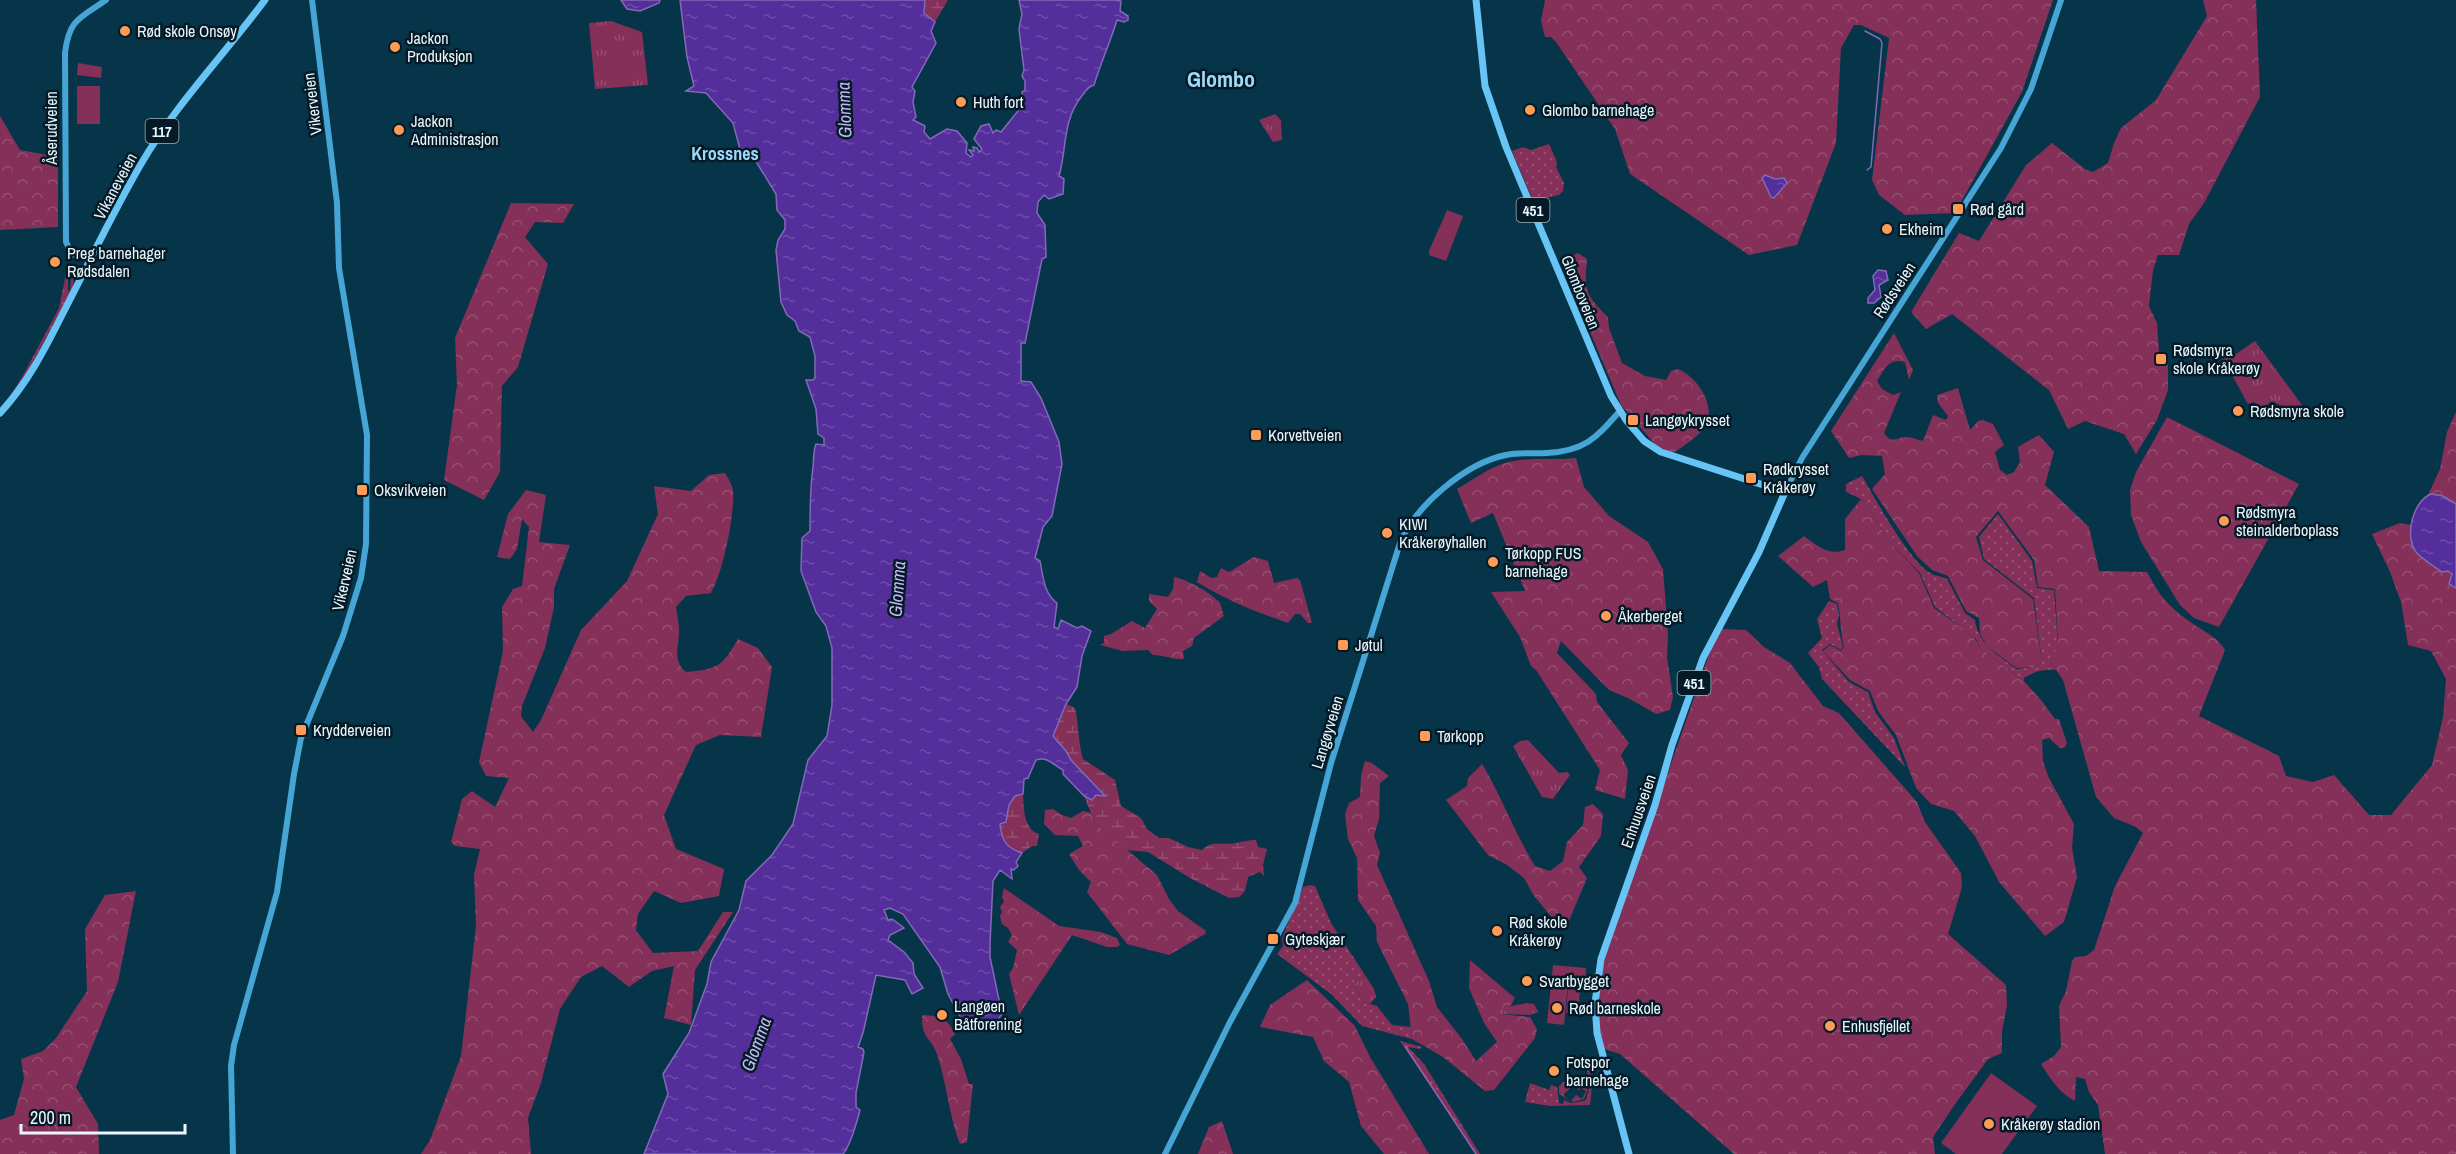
<svg xmlns="http://www.w3.org/2000/svg" width="2456" height="1154" font-family="'Archivo Narrow',sans-serif">
  <style>
    .grass { fill: url(#grass-dots) }
    .forest { fill: url(#forest-crowns) }
    .wetland { fill: url(#wetland-marsh) }
    .park { fill: url(#park-tufts) }
    .garden { fill: #843058 }
    .water { fill: url(#water-ripples); stroke: #816ab7; stroke-width: 1.5 }
    .lines { fill: none; stroke-linecap: round; stroke-linejoin: round }
    .stream { stroke: #816ab7; stroke-width: 1.5 }
    .secondary { stroke: #47a5d5; stroke-width: 6 }
    .primary { stroke: #67c4f5; stroke-width: 7 }
    .poi-dot { fill: #fe9c57; stroke: #041b27; stroke-width: 2 }
    .labels { text-anchor: middle; dominant-baseline: central; stroke-width: 5; stroke-linejoin: round; paint-order: stroke }
    .shield { fill: #041b27; stroke: #a5b4bc; stroke-width: 1.5 }
    .shield-label { font-size: 15px; font-weight: bold; fill: #eaf5fc }
    .poi-label { font-size: 16px; fill: #eaf5fc; stroke: #041b27; text-anchor: start }
    .street-label { font-size: 16px; fill: #eaf5fc; stroke: #041b27 }
    .water-label { font-size: 18px; font-style: italic; fill: #c5b9f1; stroke: #041b27 }
    .neighbourhood-label { font-size: 18px; font-weight: bold; fill: #9fd9fa; stroke: #041b27 }
    .district-label { font-size: 22px; font-weight: bold; fill: #9fd9fa; stroke: #041b27 }
  </style>
  <defs>
    <pattern id="grass-dots" width="8" height="8" patternUnits="userSpaceOnUse" patternTransform="scale(1.5)"><rect width="8" height="8" fill="#843058"/><path d="M2 2h.1M6 6h.1" fill="none" stroke="#964f71" stroke-width="1.8" stroke-linecap="round"/></pattern>
    <pattern id="forest-crowns" width="20" height="18" patternUnits="userSpaceOnUse" patternTransform="scale(1.5)"><rect width="20" height="18" fill="#843058"/><path d="M2 6a3 3 0 1 1 6 0M12 15a3 3 0 1 1 6 0" fill="none" stroke="#964f71"/></pattern>
    <pattern id="wetland-marsh" width="20" height="14" patternUnits="userSpaceOnUse" patternTransform="scale(1.5)"><rect width="20" height="14" fill="#843058"/><path d="M1 5h8M5 5V1M11 12h8M15 12V8" fill="none" stroke="#964f71"/></pattern>
    <pattern id="park-tufts" width="24" height="20" patternUnits="userSpaceOnUse" patternTransform="scale(1.5)"><rect width="24" height="20" fill="#843058"/><path d="M3 7l-1-3M5 7V3M7 7l1-3M15 17l-1-3M17 17v-4M19 17l1-3" fill="none" stroke="#964f71"/></pattern>
    <pattern id="water-ripples" width="26" height="14" patternUnits="userSpaceOnUse" patternTransform="scale(1.5)"><rect width="26" height="14" fill="#542e9a"/><path d="M2 4q2-2 4 0t4 0M15 11q2-2 4 0t4 0" fill="none" stroke="#6d4da9"/></pattern>
  </defs>
  <rect width="100%" height="100%" fill="#06354a"/>
  <g class="grass">
    <path d="M 1549,144 L 1557,162 L 1556,167 L 1564,183 L 1563,191 L 1559,195 L 1533,201 L 1512,151 L 1523,147 L 1531,150 Z"/>
    <path d="M 68,264 L 68,292 L 70,290 L 72,267 L 78,270 L 74,278 L 73,288 L 27,373 L 8,399 L 21,379 L 59,308 Z"/>
    <path d="M 1862,476 C 1876,500 1908,559 1930,573 C 1934,576 1942,576 1947,579 L 1965,613 L 1975,620 C 1978,644 1998,655 2016,669 L 2033,667 L 2042,663 L 2034,598 L 1984,559 L 1979,537 L 1998,514 L 2032,561 L 2037,588 L 2054,590 L 2058,645 L 2056,652 L 2050,661 L 2056,670 C 2043,669 2035,671 2024,678 L 2024,681 L 1980,648 L 1976,639 L 1935,607 L 1920,573 L 1888,540 L 1868,506 L 1861,499 L 1846,492 L 1846,484 Z"/>
    <path d="M 1829,601 L 1837,604 L 1839,615 L 1837,624 L 1843,647 L 1841,650 L 1830,644 L 1822,650 L 1849,682 L 1868,692 L 1875,712 L 1894,738 L 1905,767 L 1822,679 L 1819,667 L 1808,653 L 1822,638 L 1817,619 Z"/>
    <path d="M 1310,885 L 1315,886 L 1331,923 L 1365,975 L 1353,985 L 1364,1002 L 1377,1006 L 1392,1025 L 1411,1027 L 1412,1039 L 1362,1026 L 1331,994 L 1277,954 L 1283,946 L 1282,938 L 1303,887 Z"/>
    <path d="M 1400,1041 L 1422,1047 L 1420,1049 L 1408,1047 L 1424,1064 L 1480,1154 L 1476,1154 Z"/>
    <path d="M 1590,1059 L 1592,1086 L 1590,1105 L 1550,1106 L 1525,1102 L 1530,1083 L 1549,1090 L 1551,1085 L 1557,1087 L 1559,1103 L 1563,1104 L 1564,1100 L 1571,1103 L 1585,1101 C 1591,1091 1590,1078 1586,1067 L 1579,1063 L 1578,1060 Z"/>
    <path d="M 1568,1078 L 1572,1086 L 1563,1095 L 1571,1101 L 1576,1095 L 1582,1099 L 1586,1091 L 1581,1088 L 1579,1090 L 1577,1089 L 1581,1086 L 1588,1089 L 1584,1099 L 1573,1102 L 1559,1094 L 1559,1086 Z"/>
  </g>
  <g class="forest">
    <path d="M 1545,0 L 2053,0 L 2022,92 L 1955,213 L 1905,215 L 1879,195 L 1872,180 L 1889,38 L 1861,25 L 1854,25 L 1841,48 L 1836,143 L 1797,245 L 1749,255 L 1630,174 L 1615,129 L 1556,42 L 1551,37 L 1545,37 L 1541,21 Z"/>
    <path d="M 2203,0 L 2256,0 L 2260,97 L 2204,203 L 2189,224 L 2179,255 L 2158,255 L 2153,270 L 2149,306 L 2157,323 L 2159,352 L 2168,357 L 2168,390 L 2157,420 L 2136,454 L 2124,434 L 2085,421 L 2068,429 L 2049,390 L 1952,314 L 1926,329 L 1911,312 L 1959,233 L 1979,241 L 2026,165 L 2052,143 L 2085,169 L 2093,172 L 2108,163 L 2114,143 L 2121,128 L 2156,100 L 2207,16 Z"/>
    <path d="M 0,116 L 20,150 L 58,157 L 58,227 L 0,230 Z"/>
    <path d="M 511,203 L 574,204 L 563,223 L 535,222 L 525,237 L 548,264 L 518,367 L 502,386 L 500,472 L 484,500 L 444,480 L 457,385 L 455,338 Z"/>
    <path d="M 1578,253 L 1587,259 C 1584,290 1585,295 1608,317 L 1609,328 L 1622,363 L 1645,376 L 1666,380 L 1671,371 L 1678,369 C 1696,376 1715,403 1707,424 C 1704,432 1679,450 1671,454 L 1654,443 L 1621,405 L 1560,261 Z"/>
    <path d="M 1894,333 L 1913,370 L 1909,380 L 1905,362 C 1889,358 1885,368 1877,381 L 1882,389 L 1893,395 L 1901,392 L 1884,433 C 1892,445 1896,437 1907,437 C 1912,437 1918,440 1923,441 L 1933,415 L 1946,420 L 1948,416 L 1938,403 L 1937,395 L 1958,388 L 1970,430 L 1978,421 L 1983,420 L 1993,424 L 2004,445 L 1995,452 L 2000,470 L 2007,475 L 2014,472 L 2020,462 L 2018,447 L 2039,435 L 2054,452 L 2045,485 L 2089,527 L 2099,571 L 2147,572 C 2159,595 2168,606 2189,621 C 2201,630 2218,637 2225,650 L 2199,716 L 2279,756 L 2286,776 L 2313,782 L 2334,775 L 2369,815 L 2391,815 L 2432,765 L 2443,717 L 2446,679 L 2431,651 L 2408,645 L 2401,602 L 2390,572 L 2372,534 L 2400,523 L 2411,525 L 2415,550 L 2442,572 L 2448,571 L 2452,575 L 2449,584 L 2456,588 L 2456,1154 L 2105,1154 L 2098,1105 L 2089,1092 L 2085,1079 L 2076,1077 L 2075,1101 C 2060,1094 2049,1077 2041,1064 L 2054,1056 L 2061,1047 L 2059,1006 L 2066,991 L 2072,961 L 2075,957 L 2086,956 L 2094,950 L 2115,886 L 2143,833 L 2136,827 L 2114,818 L 2096,797 L 2063,680 L 2050,661 L 2058,645 L 2055,589 L 2038,587 L 2034,560 L 1998,511 L 1976,537 L 1983,560 L 2033,599 L 2042,663 L 2033,667 L 2016,668 L 1988,647 L 1980,634 L 1979,618 L 1966,611 L 1948,576 L 1932,570 L 1917,556 L 1872,489 L 1885,474 L 1882,456 L 1862,455 L 1849,458 L 1831,431 Z"/>
    <path d="M 2456,412 L 2456,504 L 2443,496 L 2428,495 L 2440,469 L 2447,432 Z"/>
    <path d="M 2167,417 L 2299,484 L 2219,627 L 2194,618 L 2180,605 L 2141,542 L 2131,515 L 2130,490 L 2136,472 Z"/>
    <path d="M 1576,458 L 1584,487 L 1609,516 L 1648,542 L 1663,569 L 1668,633 L 1667,657 L 1673,697 L 1670,710 L 1656,714 L 1630,699 L 1609,690 L 1561,641 L 1557,653 L 1596,694 L 1597,702 L 1629,743 L 1621,755 L 1628,770 L 1625,799 L 1595,790 L 1600,770 L 1536,670 L 1531,666 L 1520,637 L 1491,592 L 1525,591 L 1493,513 L 1471,523 L 1457,489 C 1471,481 1487,469 1502,464 C 1523,456 1554,461 1576,458 Z"/>
    <path d="M 725,473 C 728,478 732,484 733,490 C 735,515 723,572 711,593 L 686,596 L 676,607 C 677,615 679,623 679,631 C 679,647 672,660 686,672 C 719,669 722,666 738,639 L 758,648 L 772,667 L 761,737 L 720,735 L 696,745 L 664,815 L 676,849 L 724,869 L 719,896 L 681,903 L 654,891 L 638,914 L 636,930 L 653,953 L 698,951 L 723,912 L 733,912 L 695,970 L 691,1025 L 664,1018 L 674,966 L 652,971 L 629,987 L 602,966 L 581,977 L 560,1009 L 541,1083 L 528,1118 L 531,1154 L 421,1154 L 430,1140 L 461,1056 L 476,926 L 474,875 L 480,849 L 455,846 L 451,842 L 462,799 L 472,791 L 495,807 L 509,778 L 486,776 L 479,762 L 503,651 L 502,607 L 513,589 L 522,586 L 529,527 L 522,519 L 517,549 L 510,559 L 497,557 L 508,514 L 526,490 L 546,495 L 539,542 L 570,545 L 554,589 L 554,607 L 545,648 L 522,706 L 521,716 L 533,732 L 541,720 L 581,630 L 627,581 L 658,514 L 654,486 L 691,491 L 709,475 Z"/>
    <path d="M 1861,499 L 1868,506 L 1888,540 L 1919,573 L 1934,608 L 1973,636 L 1980,648 L 2024,681 L 2041,700 L 2055,719 L 2059,719 L 2067,743 L 2065,747 L 2060,748 L 2049,738 L 2042,740 L 2043,761 L 2048,776 L 2074,824 L 2072,848 L 2077,877 L 2064,922 L 2045,936 L 1999,882 L 1975,836 L 1954,811 L 1931,804 L 1916,788 L 1896,735 L 1878,711 L 1870,691 L 1850,680 L 1823,651 L 1830,645 L 1841,651 L 1844,647 C 1840,632 1841,618 1838,603 L 1830,599 L 1827,580 L 1813,587 L 1778,556 L 1804,536 C 1817,546 1829,556 1845,550 L 1845,519 Z"/>
    <path d="M 1254,557 L 1268,561 L 1274,583 L 1297,578 L 1300,580 L 1312,623 L 1308,623 L 1300,614 L 1295,614 L 1288,623 C 1256,612 1226,600 1197,582 L 1200,571 L 1211,578 L 1217,577 L 1221,568 L 1229,572 Z"/>
    <path d="M 1174,577 C 1186,579 1210,592 1219,602 C 1222,605 1222,612 1224,616 L 1194,638 L 1192,646 L 1183,651 L 1184,659 C 1174,660 1163,655 1153,655 L 1148,650 L 1123,651 L 1100,645 L 1104,643 L 1104,636 L 1111,634 L 1132,621 L 1145,628 L 1157,609 L 1149,601 L 1149,594 L 1168,597 L 1173,589 Z"/>
    <path d="M 1721,629 L 1746,630 L 1764,647 L 1790,663 L 1823,706 L 1839,713 L 1917,802 L 1925,822 L 1961,873 L 1962,887 L 1948,934 L 2006,985 L 2007,1005 L 2002,1032 L 2002,1053 L 1988,1059 L 1953,1107 L 1933,1137 L 1935,1154 L 1734,1154 L 1620,1054 L 1604,1049 L 1598,1023 L 1599,971 L 1713,643 Z"/>
    <path d="M 1365,761 L 1372,763 L 1389,776 L 1380,783 L 1379,819 L 1374,836 L 1380,853 L 1377,865 L 1429,981 L 1437,1007 L 1462,1039 L 1476,1061 L 1497,1042 L 1484,1023 L 1469,988 L 1470,960 L 1515,998 L 1511,1005 L 1499,1014 L 1530,1017 L 1537,1029 L 1535,1038 L 1494,1090 L 1485,1091 L 1443,1057 L 1412,1039 L 1408,1004 L 1377,942 L 1376,926 L 1358,900 L 1357,858 L 1348,839 L 1345,814 L 1349,803 L 1360,797 L 1361,775 Z"/>
    <path d="M 1482,764 C 1502,797 1515,834 1535,866 L 1550,871 L 1563,861 L 1567,842 L 1583,825 L 1585,807 L 1593,804 L 1603,814 L 1601,836 L 1579,867 L 1587,878 L 1568,923 L 1555,921 L 1534,896 L 1524,878 L 1507,865 L 1488,855 L 1446,800 L 1467,786 L 1468,778 Z"/>
    <path d="M 1053,809 L 1062,815 L 1071,818 L 1083,811 L 1091,813 L 1095,823 L 1157,875 L 1169,899 L 1178,911 L 1206,931 L 1205,934 L 1169,955 L 1127,944 L 1087,892 L 1091,882 L 1079,870 L 1069,854 L 1083,846 L 1078,836 L 1055,835 L 1044,824 L 1045,810 Z"/>
    <path d="M 1004,888 L 1059,926 L 1101,932 L 1117,938 L 1120,945 L 1117,947 L 1107,947 L 1072,935 L 1019,1015 L 1009,974 L 1013,968 L 1017,950 L 1008,942 L 1012,935 L 1008,928 L 1002,924 L 1000,916 L 1002,912 L 1000,907 L 1004,902 L 1002,897 Z"/>
    <path d="M 136,891 L 118,982 L 76,1087 L 98,1124 L 99,1154 L 0,1154 L 0,1120 L 14,1115 L 24,1079 L 21,1059 L 43,1051 L 56,1038 L 87,991 L 85,929 L 105,895 Z"/>
    <path d="M 1307,980 L 1355,1026 L 1370,1057 L 1429,1154 L 1384,1154 L 1361,1126 L 1349,1082 L 1324,1061 L 1313,1037 L 1260,1027 L 1270,1005 Z"/>
    <path d="M 922,1015 C 937,1015 949,1019 955,1034 L 950,1039 L 961,1059 L 969,1084 L 973,1084 L 967,1142 L 960,1144 C 949,1116 947,1086 938,1057 C 932,1037 921,1040 922,1015 Z"/>
    <path d="M 1222,1121 L 1233,1154 L 1198,1154 L 1209,1127 Z"/>
  </g>
  <g class="wetland">
    <path d="M 925,0 L 948,0 L 935,22 C 924,17 924,12 925,0 Z"/>
    <path d="M 1066,704 L 1075,708 C 1079,725 1078,742 1083,759 L 1115,780 L 1121,806 L 1141,818 L 1147,829 L 1159,838 L 1169,838 L 1188,847 L 1202,850 C 1214,839 1222,846 1236,843 C 1243,842 1248,840 1256,840 L 1258,847 L 1267,849 L 1263,865 L 1264,876 L 1260,872 L 1248,877 L 1245,891 L 1239,897 L 1229,898 L 1190,878 L 1148,852 L 1126,850 L 1095,823 L 1084,796 L 1091,800 L 1096,795 L 1104,796 L 1071,760 L 1066,751 L 1052,736 Z"/>
    <path d="M 1023,794 C 1024,808 1023,829 1039,834 L 1037,846 L 1032,846 L 1022,853 L 1013,852 L 1001,837 L 1000,824 L 1006,822 L 1009,805 L 1015,796 Z"/>
  </g>
  <g class="park">
    <path d="M 611,21 L 642,32 L 648,85 L 595,89 L 589,23 Z"/>
    <path d="M 1275,114 L 1281,120 L 1282,140 L 1273,142 L 1259,120 Z"/>
    <path d="M 2255,341 L 2302,405 L 2293,412 L 2272,401 L 2261,409 L 2254,402 L 2248,404 L 2232,375 L 2224,372 L 2221,350 L 2233,356 Z"/>
    <path d="M 1528,740 L 1559,773 L 1567,772 L 1570,775 L 1553,799 L 1542,797 L 1513,746 L 1520,741 Z"/>
    <path d="M 1365,975 L 1374,989 L 1376,997 L 1370,1004 L 1364,1002 L 1353,985 Z"/>
    <path d="M 1568,989 L 1580,990 L 1578,1014 L 1566,1013 Z"/>
    <path d="M 1527,1003 L 1534,1004 L 1538,1012 L 1530,1015 L 1499,1014 L 1498,1011 L 1500,1008 Z"/>
  </g>
  <g class="garden">
    <path d="M 629,54 L 631,71 L 598,75 L 596,57 Z"/>
    <path d="M 78,63 L 102,67 L 101,78 L 77,75 Z"/>
    <rect x="77" y="86" width="23" height="38"/>
    <path d="M 1447,210 L 1463,216 L 1446,261 L 1429,255 L 1429,251 Z"/>
    <path d="M 2261,352 L 2275,374 L 2263,382 L 2249,359 Z"/>
    <path d="M 2271,378 L 2278,388 L 2253,402 L 2247,393 Z"/>
    <path d="M 1553,965 L 1586,968 L 1585,985 L 1568,984 L 1564,1025 L 1547,1023 Z"/>
    <path d="M 1991,1073 L 2037,1106 L 2002,1154 L 1956,1154 L 1941,1143 Z"/>
  </g>
  <g class="water">
    <path d="M 621,0 L 660,0 L 659,3 L 640,11 L 627,9 Z"/>
    <path d="M 680,0 L 925,0 L 924,13 L 935,22 L 931,31 L 936,43 L 912,87 L 915,91 L 913,102 L 916,117 L 913,120 L 925,126 L 924,132 L 930,139 L 947,129 L 957,131 L 967,143 L 966,153 L 971,157 L 973,155 L 969,150 L 974,151 L 973,147 L 977,148 L 979,152 L 982,149 L 974,139 L 981,126 L 989,124 L 993,133 L 996,130 L 1001,132 L 1018,111 L 1021,101 L 1024,101 L 1022,92 L 1025,90 L 1025,81 L 1022,76 L 1024,70 L 1019,29 L 1022,14 L 1019,0 L 1115,0 L 1121,1 L 1120,11 L 1128,16 L 1128,20 L 1124,22 L 1117,20 C 1110,43 1101,62 1094,85 C 1087,87 1086,91 1081,97 C 1062,122 1067,149 1059,176 L 1064,179 L 1063,194 L 1049,199 L 1044,195 L 1038,202 L 1037,213 L 1045,225 L 1046,257 L 1042,259 L 1025,343 L 1021,343 L 1021,381 L 1031,382 L 1041,398 L 1059,442 L 1062,464 L 1052,516 L 1043,527 L 1035,558 L 1040,561 C 1043,576 1044,594 1057,603 L 1054,627 L 1058,629 L 1061,620 L 1077,628 L 1082,626 L 1091,631 L 1082,656 L 1077,687 L 1066,704 L 1053,736 L 1066,751 L 1071,760 L 1105,796 L 1096,795 L 1092,800 L 1084,796 L 1063,774 L 1063,770 C 1052,764 1047,756 1036,760 L 1028,778 L 1024,779 L 1023,794 L 1015,796 L 1009,805 L 1006,822 L 1000,824 C 1002,842 1007,848 1022,853 L 1016,862 L 1018,866 L 1014,870 L 1011,869 L 1012,879 L 1000,870 L 993,881 L 990,944 L 990,957 L 1002,1014 L 997,1021 L 979,1023 L 961,1018 L 948,994 L 940,967 L 903,914 L 890,908 L 884,910 L 888,920 L 892,919 L 903,927 L 904,928 L 890,935 L 888,940 L 904,952 L 913,963 L 914,974 L 923,988 L 912,994 L 905,980 L 876,975 L 863,1033 L 858,1047 L 863,1049 L 864,1052 L 856,1093 L 856,1107 L 860,1110 C 857,1121 851,1145 843,1154 L 644,1154 L 668,1094 L 663,1074 L 689,1033 L 707,984 L 711,962 L 739,910 L 746,881 L 772,855 L 793,824 L 808,760 L 827,736 L 832,705 L 832,648 L 826,626 L 816,612 L 801,571 L 802,538 L 810,531 C 810,509 810,489 813,467 C 814,459 813,452 816,444 L 824,445 L 824,438 L 818,434 L 816,409 L 806,380 L 813,380 L 815,378 L 815,356 L 810,337 L 799,331 L 795,321 L 787,315 L 781,302 L 776,250 L 778,240 L 785,229 L 785,220 L 777,210 L 776,194 L 749,150 L 740,149 L 733,123 L 706,93 L 686,91 L 694,86 L 687,57 Z"/>
    <path d="M 1765,175 L 1775,179 L 1784,178 L 1787,183 L 1774,198 L 1771,197 L 1762,178 Z"/>
    <path d="M 1878,270 L 1886,271 L 1888,280 L 1879,285 L 1881,297 L 1874,303 L 1868,303 L 1868,298 L 1875,290 L 1873,276 Z"/>
    <path d="M 2431,494 L 2443,496 L 2456,504 L 2456,588 L 2449,584 L 2452,574 L 2448,571 L 2442,572 C 2434,566 2423,560 2416,552 C 2404,536 2413,501 2431,494 Z"/>
  </g>
  <g class="lines">
    <g class="stream">
      <path d="M 1865,31 L 1880,39 L 1882,43 L 1871,167 L 1867,170"/>
      <path d="M 1405,1046 L 1476,1154"/>
    </g>
    <g class="secondary">
      <path d="M 90,260 L 72,254 L 66,242 L 65,53 C 69,19 80,18 106,0"/>
      <path d="M 1785,492 L 1802,458 L 2001,148 L 2031,89 L 2061,0"/>
      <path d="M 233,1154 L 231,1066 L 234,1045 L 277,892 L 294,774 L 301,738 L 343,636 L 361,578 L 366,544 L 367,435 L 339,268 L 337,203 L 312,0"/>
      <path d="M 1165,1154 L 1230,1022 L 1295,903 L 1331,763 L 1400,543 C 1416,505 1466,463 1506,455 C 1520,452 1534,454 1547,453 C 1585,451 1596,438 1619,412"/>
    </g>
    <g class="primary">
      <path d="M 1476,0 L 1485,86 L 1506,147 L 1611,396 L 1626,420 L 1644,441 L 1661,452 L 1785,492 L 1759,552 L 1703,658 L 1672,745 L 1655,805 L 1601,959 L 1595,1003 L 1597,1033 L 1629,1154"/>
      <path d="M 0,413 C 27,384 45,349 63,313 C 89,263 113,212 141,164 C 176,104 224,55 265,0"/>
    </g>
  </g>
  <g class="poi-dot">
    <circle cx="125" cy="31" r="6"/>
    <circle cx="395" cy="47" r="6"/>
    <circle cx="961" cy="102" r="6"/>
    <circle cx="1530" cy="110" r="6"/>
    <circle cx="399" cy="130" r="6"/>
    <rect x="1952" y="203" width="12" height="12" rx="3"/>
    <circle cx="1887" cy="229" r="6"/>
    <circle cx="55" cy="262" r="6"/>
    <rect x="2155" y="353" width="12" height="12" rx="3"/>
    <circle cx="2238" cy="411" r="6"/>
    <rect x="1627" y="414" width="12" height="12" rx="3"/>
    <rect x="1250" y="429" width="12" height="12" rx="3"/>
    <rect x="1745" y="472" width="12" height="12" rx="3"/>
    <rect x="356" y="484" width="12" height="12" rx="3"/>
    <circle cx="2224" cy="521" r="6"/>
    <circle cx="1387" cy="533" r="6"/>
    <circle cx="1493" cy="562" r="6"/>
    <circle cx="1606" cy="616" r="6"/>
    <rect x="1337" y="639" width="12" height="12" rx="3"/>
    <rect x="295" y="724" width="12" height="12" rx="3"/>
    <rect x="1419" y="730" width="12" height="12" rx="3"/>
    <circle cx="1497" cy="931" r="6"/>
    <rect x="1267" y="933" width="12" height="12" rx="3"/>
    <circle cx="1527" cy="981" r="6"/>
    <circle cx="1557" cy="1008" r="6"/>
    <circle cx="942" cy="1015" r="6"/>
    <circle cx="1830" cy="1026" r="6"/>
    <circle cx="1554" cy="1071" r="6"/>
    <circle cx="1989" cy="1124" r="6"/>
  </g>
  <g class="labels">
    <g class="shield">
      <rect x="145.5" y="119" width="33" height="24" rx="4.5"/>
      <rect x="1516.5" y="198" width="33" height="24" rx="4.5"/>
      <rect x="1677.5" y="671" width="33" height="24" rx="4.5"/>
    </g>
    <g class="shield-label">
      <text x="162" y="131">117</text>
      <text x="1533" y="210">451</text>
      <text x="1694" y="683">451</text>
    </g>
    <g class="poi-label">
      <text x="137" y="31">Rød skole Onsøy</text>
      <text x="407" y="38">Jackon<tspan x="407" dy="18">Produksjon</tspan></text>
      <text x="973" y="102">Huth fort</text>
      <text x="1542" y="110">Glombo barnehage</text>
      <text x="411" y="121">Jackon<tspan x="411" dy="18">Administrasjon</tspan></text>
      <text x="1970" y="209">Rød gård</text>
      <text x="1899" y="229">Ekheim</text>
      <text x="67" y="253">Preg barnehager<tspan x="67" dy="18">Rødsdalen</tspan></text>
      <text x="2173" y="350">Rødsmyra<tspan x="2173" dy="18">skole Kråkerøy</tspan></text>
      <text x="2250" y="411">Rødsmyra skole</text>
      <text x="1645" y="420">Langøykrysset</text>
      <text x="1268" y="435">Korvettveien</text>
      <text x="1763" y="469">Rødkrysset<tspan x="1763" dy="18">Kråkerøy</tspan></text>
      <text x="374" y="490">Oksvikveien</text>
      <text x="2236" y="512">Rødsmyra<tspan x="2236" dy="18">steinalderboplass</tspan></text>
      <text x="1399" y="524">KIWI<tspan x="1399" dy="18">Kråkerøyhallen</tspan></text>
      <text x="1505" y="553">Tørkopp FUS<tspan x="1505" dy="18">barnehage</tspan></text>
      <text x="1618" y="616">Åkerberget</text>
      <text x="1355" y="645">Jøtul</text>
      <text x="313" y="730">Krydderveien</text>
      <text x="1437" y="736">Tørkopp</text>
      <text x="1509" y="922">Rød skole<tspan x="1509" dy="18">Kråkerøy</tspan></text>
      <text x="1285" y="939">Gyteskjær</text>
      <text x="1539" y="981">Svartbygget</text>
      <text x="954" y="1006">Langøen<tspan x="954" dy="18">Båtforening</tspan></text>
      <text x="1569" y="1008">Rød barneskole</text>
      <text x="1842" y="1026">Enhusfjellet</text>
      <text x="1566" y="1062">Fotspor<tspan x="1566" dy="18">barnehage</tspan></text>
      <text x="2001" y="1124">Kråkerøy stadion</text>
    </g>
    <g class="street-label">
      <text transform="translate(312 104) rotate(-97)">Vikerveien</text>
      <text transform="translate(51 128) rotate(-90)">Åserudveien</text>
      <text transform="translate(115 186) rotate(-62)">Vikaneveien</text>
      <text transform="translate(1894 290) rotate(-57)">Rødsveien</text>
      <text transform="translate(1581 292) rotate(68)">Glomboveien</text>
      <text transform="translate(344 580) rotate(-77)">Vikerveien</text>
      <text transform="translate(1327 732) rotate(-73)">Langøyveien</text>
      <text transform="translate(1638 811) rotate(-71)">Enhuusveien</text>
    </g>
    <g class="water-label">
      <text transform="translate(844 110) rotate(-92)">Glomma</text>
      <text transform="translate(897 589) rotate(-86)">Glomma</text>
      <text transform="translate(756 1044) rotate(-70)">Glomma</text>
    </g>
    <g class="neighbourhood-label">
      <text x="725" y="153">Krossnes</text>
    </g>
    <g class="district-label">
      <text x="1221" y="79">Glombo</text>
    </g>
  </g>
  <path d="M21 1124v9h164v-9" fill="none" stroke="#eaf5fc" stroke-width="3"/>
  <text x="30" y="1124" font-size="18" fill="#eaf5fc" stroke="#041b27" stroke-width="4.5" paint-order="stroke">200 m</text>
</svg>
